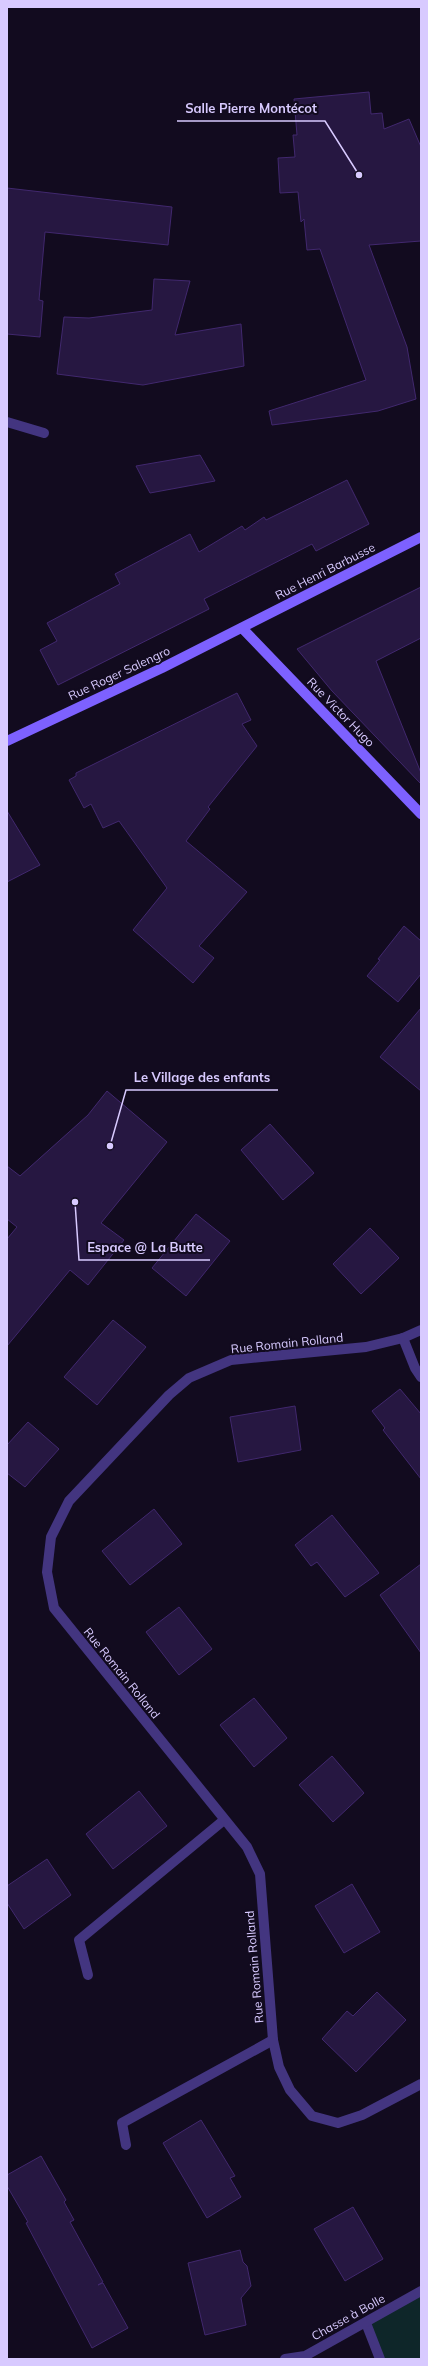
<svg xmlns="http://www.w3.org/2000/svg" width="428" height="2366" font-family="Mulish,sans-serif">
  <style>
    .green { fill: #0e2629 }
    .building { fill: #261741; stroke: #41286e }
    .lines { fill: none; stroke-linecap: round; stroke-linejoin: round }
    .lane { stroke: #433580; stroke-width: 10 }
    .street { stroke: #433580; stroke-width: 10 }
    .secondary { stroke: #7d61ff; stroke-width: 10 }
    .labels { text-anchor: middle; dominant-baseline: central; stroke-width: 4; stroke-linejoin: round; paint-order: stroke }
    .street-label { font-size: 12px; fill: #d8caff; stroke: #120b1f }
    .leader { fill: none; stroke: #d8caff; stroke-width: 1.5 }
    .callout-dot { fill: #d8caff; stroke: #120b1f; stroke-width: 1.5 }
    .callout-label { font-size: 13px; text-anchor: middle; font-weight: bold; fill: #d8caff; stroke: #120b1f; stroke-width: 4; stroke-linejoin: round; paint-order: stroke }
  </style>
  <rect width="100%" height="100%" fill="#120b1f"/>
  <path class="green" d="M 421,2291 L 421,2359 L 380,2359 L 366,2323 Z"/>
  <g class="building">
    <path d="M 369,92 L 371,114 L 382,113 L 384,129 L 409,119 L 421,147 L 421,241 L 369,245 L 407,347 L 416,399 L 378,411 L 272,425 L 269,411 L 366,380 L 320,249 L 307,250 L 304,219 L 301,222 L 298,192 L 280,193 L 278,158 L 295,157 L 293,135 L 297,135 L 294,99 Z"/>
    <path d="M 7,188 L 172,207 L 168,245 L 45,232 L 39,300 L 43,301 L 40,337 L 7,334 Z"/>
    <path d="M 154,279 L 190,281 L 175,335 L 241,324 L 244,366 L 143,385 L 57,374 L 64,317 L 89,318 L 152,310 Z"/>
    <path d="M 200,455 L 215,481 L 150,493 L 136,466 Z"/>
    <path d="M 347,480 L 369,524 L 316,551 L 312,544 L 204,599 L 209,609 L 58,685 L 40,650 L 57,641 L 47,623 L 120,584 L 115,574 L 190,534 L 199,552 L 242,526 L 245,530 L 264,517 L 266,520 Z"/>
    <path d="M 421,587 L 421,638 L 376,661 L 421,773 L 421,784 L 332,691 L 297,649 Z"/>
    <path d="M 237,693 L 251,720 L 242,724 L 257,746 L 208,807 L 210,809 L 186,841 L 247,892 L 199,946 L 214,958 L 193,983 L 133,930 L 167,888 L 119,821 L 103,828 L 91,804 L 84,808 L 69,780 L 76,776 L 76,773 Z"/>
    <path d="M 7,811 L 40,865 L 7,882 Z"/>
    <path d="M 404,926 L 421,941 L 421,974 L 398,1002 L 367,976 L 380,960 L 378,959 Z"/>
    <path d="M 421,1008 L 421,1091 L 380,1057 Z"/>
    <path d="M 107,1091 L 167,1142 L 101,1223 L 124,1240 L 88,1285 L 70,1270 L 7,1346 L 7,1239 L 17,1227 L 7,1219 L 7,1166 L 20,1176 L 88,1115 Z"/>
    <path d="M 270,1124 L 314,1173 L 283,1200 L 241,1150 Z"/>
    <path d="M 196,1214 L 230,1241 L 186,1296 L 152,1268 Z"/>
    <path d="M 370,1228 L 399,1258 L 361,1294 L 333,1264 Z"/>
    <path d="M 113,1320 L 146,1347 L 97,1405 L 64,1377 Z"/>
    <path d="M 400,1389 L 421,1414 L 421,1479 L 383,1430 L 385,1428 L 372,1411 Z"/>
    <path d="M 295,1406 L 301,1450 L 238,1462 L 230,1417 Z"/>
    <path d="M 28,1422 L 59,1449 L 25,1487 L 7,1473 L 7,1445 Z"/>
    <path d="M 154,1509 L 182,1544 L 130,1585 L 102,1551 Z"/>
    <path d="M 332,1515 L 379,1573 L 345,1597 L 317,1562 L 311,1566 L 295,1545 Z"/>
    <path d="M 421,1564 L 421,1653 L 380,1595 Z"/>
    <path d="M 179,1607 L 212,1649 L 179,1675 L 146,1632 Z"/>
    <path d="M 254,1698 L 287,1738 L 254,1767 L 220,1725 Z"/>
    <path d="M 332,1756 L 364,1793 L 333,1822 L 299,1785 Z"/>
    <path d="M 139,1791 L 167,1826 L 113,1869 L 86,1834 Z"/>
    <path d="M 47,1859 L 71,1895 L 24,1929 L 7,1903 L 7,1886 Z"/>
    <path d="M 352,1884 L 380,1932 L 344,1953 L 315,1906 Z"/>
    <path d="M 377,1992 L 406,2020 L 356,2072 L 322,2039 L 347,2011 L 353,2016 Z"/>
    <path d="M 201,2120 L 235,2176 L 230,2178 L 241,2197 L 207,2218 L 163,2143 Z"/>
    <path d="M 41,2156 L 66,2200 L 64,2202 L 74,2220 L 70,2222 L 103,2282 L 98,2285 L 103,2283 L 128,2328 L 92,2348 L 26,2223 L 28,2222 L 7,2186 L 7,2175 Z"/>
    <path d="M 353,2207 L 383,2259 L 345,2281 L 314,2229 Z"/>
    <path d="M 240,2250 L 243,2262 L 247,2266 L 251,2286 L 241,2298 L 246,2325 L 205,2335 L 188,2263 Z"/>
  </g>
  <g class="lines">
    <g class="lane">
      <path d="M 88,1975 L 79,1940 L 224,1820"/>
      <path d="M 126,2145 L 122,2123 L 273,2040"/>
    </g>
    <g class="street">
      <path d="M 7,422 L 44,433"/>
      <path d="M 421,1330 L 403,1338 L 366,1347 L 231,1360 L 189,1378 L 169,1395 L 69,1501 L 51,1537 L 47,1572 L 54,1608 L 247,1847 L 260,1874 L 273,2040 L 279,2067 L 290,2090 L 312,2116 L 338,2123 L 362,2115 L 421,2084"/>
      <path d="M 403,1338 L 415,1368 L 421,1377"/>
      <path d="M 366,2323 L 380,2359"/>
      <path d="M 285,2359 L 305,2356 L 421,2291"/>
    </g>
    <g class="secondary">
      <path d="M 242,628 L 421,814"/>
      <path d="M 7,741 L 162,668 L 421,537"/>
    </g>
  </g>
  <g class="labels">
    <g class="street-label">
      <text transform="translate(325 571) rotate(-27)">Rue Henri Barbusse</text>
      <text transform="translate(119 673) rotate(-25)">Rue Roger Salengro</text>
      <text transform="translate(341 712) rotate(46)">Rue Victor Hugo</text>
      <text transform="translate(287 1343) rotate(-6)">Rue Romain Rolland</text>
      <text transform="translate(122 1673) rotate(51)">Rue Romain Rolland</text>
      <text transform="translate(254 1967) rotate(-95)">Rue Romain Rolland</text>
      <text transform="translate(348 2317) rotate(-29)">Chasse à Bolle</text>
    </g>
  </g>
  <path class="leader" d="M359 175L325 121H177M110 1146L126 1090H278M75 1202L79 1260H210"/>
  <g class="callout-dot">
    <circle cx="359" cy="175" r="4"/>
    <circle cx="110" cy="1146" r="4"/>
    <circle cx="75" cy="1202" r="4"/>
  </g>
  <g class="callout-label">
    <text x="251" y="113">Salle Pierre Montécot</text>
    <text x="202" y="1082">Le Village des enfants</text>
    <text x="145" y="1252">Espace @ La Butte</text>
  </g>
  <rect width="428" height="2366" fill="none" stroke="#d8caff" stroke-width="16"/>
</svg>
